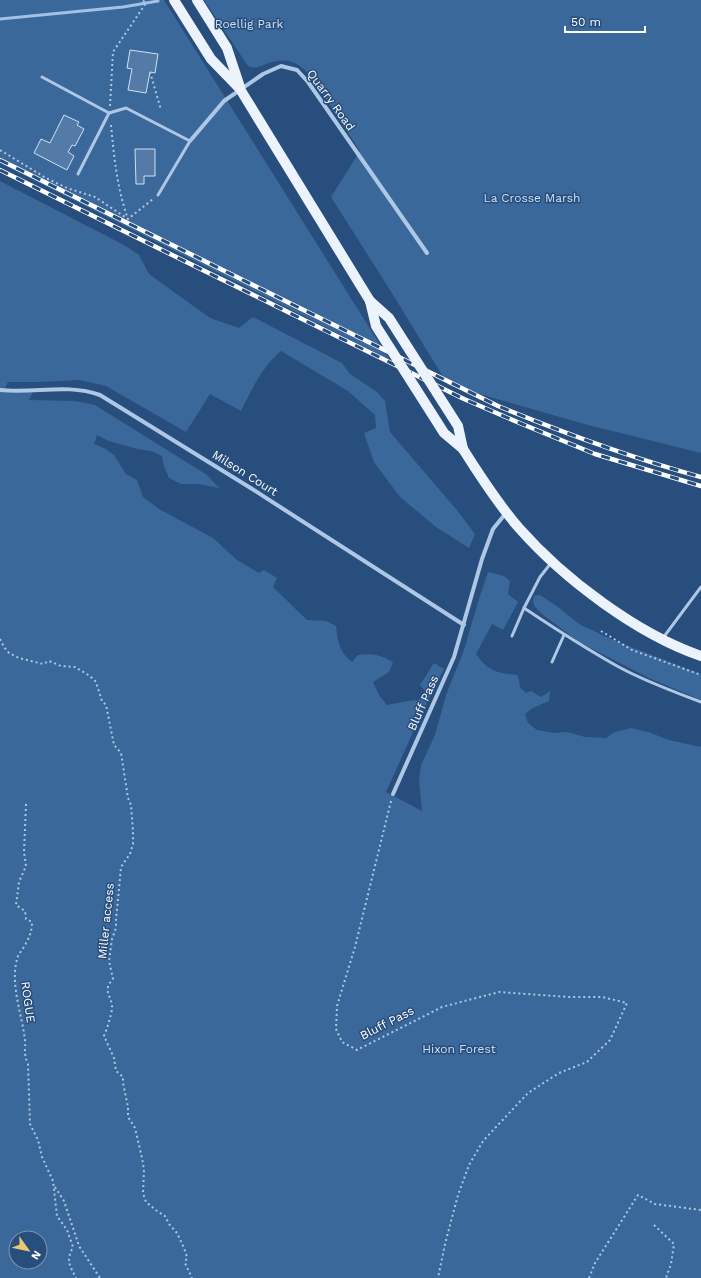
<svg xmlns="http://www.w3.org/2000/svg" width="701" height="1278" font-family="'Work Sans',sans-serif">
  <style>
    .green { fill: #3b689a; fill-rule: evenodd }
    .lines { fill: none; stroke-linecap: round; stroke-linejoin: round }
    .stream { stroke: #a1c2e5; stroke-width: 3 }
    .building { fill: #547ba7; stroke: #cfe0f4 }
    .path { stroke: #adc7e4; stroke-width: 2; stroke-dasharray: 2 3; stroke-linecap: butt }
    .service { stroke: #adc7e4; stroke-width: 3 }
    .minor { stroke: #adc7e4; stroke-width: 4 }
    .primary { stroke: #ecf3fc; stroke-width: 10 }
    .rail-casing { stroke: #fff; stroke-width: 4.5 }
    .rail { stroke: #274e7d; stroke-width: 3; stroke-dasharray: 9; stroke-linecap: butt }
    .primary-bridge { stroke: #ecf3fc; stroke-width: 10 }
    .labels { text-anchor: middle; dominant-baseline: central; stroke-width: 3; stroke-linejoin: round; paint-order: stroke }
    .park-label { font-size: 12px; fill: #cfe0f4; stroke: #274e7d }
    .street-label { font-size: 12px; fill: #fff; stroke: #274e7d }
  </style>
  <rect width="100%" height="100%" fill="#274e7d"/>
  <g class="green">
    <path d="M 0,0 L 164,0 L 389,359 L 0,163 Z"/>
    <path d="M 204,0 L 701,0 L 701,453 L 588,425 L 448,385 L 395,298 L 331,197 L 360,151 L 310,75 C 296,60 285,57 266,64 C 259,67 255,69 248,66 Z"/>
    <path d="M 0,181 L 124,245 L 139,255 L 149,274 L 210,318 L 239,328 L 253,317 L 342,363 L 350,374 L 377,392 L 385,401 L 390,432 L 456,509 L 475,534 L 469,548 L 436,527 L 400,497 L 374,462 L 364,433 L 376,428 L 375,415 L 348,391 L 281,351 C 262,367 252,389 241,411 L 210,394 L 186,432 L 106,386 L 79,380 L 39,382 L 8,382 L 4,390 L 34,390 L 29,400 L 75,401 L 95,405 L 207,475 L 219,488 L 199,484 L 181,484 L 169,478 L 164,466 L 162,456 L 151,451 L 137,449 L 109,441 L 97,435 L 94,444 L 106,449 L 114,455 L 126,474 L 137,480 L 143,497 L 159,509 L 213,538 L 237,560 L 259,573 L 264,570 L 277,578 L 273,587 L 307,620 L 326,621 L 336,626 C 338,642 339,651 352,662 L 358,655 C 372,653 381,655 393,662 L 389,672 L 373,682 L 379,695 L 387,705 L 414,700 L 418,701 L 425,691 L 420,685 L 434,663 L 444,669 L 424,708 L 386,792 L 422,811 L 419,780 L 421,765 L 435,735 L 446,695 L 464,650 L 478,602 L 488,572 L 504,576 L 510,581 L 508,594 L 518,602 L 503,630 L 492,624 L 476,654 C 489,672 497,673 518,675 L 520,687 L 526,693 L 531,691 L 541,697 L 550,691 L 549,701 L 533,708 L 525,714 L 528,723 L 537,730 L 554,733 L 567,732 L 585,737 L 606,738 L 615,732 L 631,728 L 648,732 L 669,740 L 701,747 L 701,1278 L 0,1278 ZM 16,1238 L 40,1238 L 40,1262 L 16,1262 Z"/>
    <path d="M 540,595 L 558,607 L 579,624 L 613,640 L 701,674 L 701,700 L 649,678 L 579,642 L 542,614 L 535,607 L 533,601 L 534,596 Z"/>
  </g>
  <g class="lines">
    <path class="stream" d="M 0,19 L 123,7 L 158,1"/>
  </g>
  <g class="building">
    <path d="M 130,50 L 158,54 L 155,73 L 150,72 L 146,93 L 128,90 L 132,69 L 127,68 Z"/>
    <path d="M 64,115 L 79,122 L 77,125 L 84,129 L 75,146 L 72,145 L 68,152 L 74,156 L 67,170 L 34,153 L 41,139 L 50,143 Z"/>
    <path d="M 135,149 L 155,149 L 155,176 L 144,176 L 144,184 L 136,184 Z"/>
  </g>
  <g class="lines">
    <g class="path">
      <path d="M 150,72 L 161,110"/>
      <path d="M 110,106 L 113,52 L 146,3 L 142,0"/>
      <path d="M 111,125 C 114,157 117,188 128,219"/>
      <path d="M 0,150 L 46,178 L 67,188 L 95,197 L 128,219 L 153,199"/>
      <path d="M 601,631 L 632,650 L 701,675"/>
      <path d="M 0,639 L 4,647 L 9,653 L 19,658 L 43,664 L 49,661 L 61,666 L 75,667 L 90,676 L 96,682 L 102,701 L 106,705 L 114,745 L 121,753 L 128,798 L 131,805 L 133,831 L 133,844 L 130,854 L 121,867 L 117,910 L 116,919 L 116,928 L 112,939 L 109,961 L 113,979 C 101,992 113,996 112,1009 C 111,1016 107,1029 104,1036 L 114,1058 L 116,1071 L 123,1077 L 123,1083 L 128,1107 L 128,1117 L 135,1128 L 142,1158 L 144,1170 L 143,1193 L 146,1202 L 157,1211 L 165,1216 L 169,1224 L 177,1233 L 184,1248 L 187,1257 L 185,1263 L 192,1278"/>
      <path d="M 391,801 L 355,947 L 337,1006 L 336,1029 L 342,1042 L 357,1050 L 442,1007 L 499,992 L 569,997 L 602,997 L 627,1003 L 610,1040 L 587,1062 L 559,1073 L 528,1093 L 483,1141 L 469,1165 L 458,1195 L 445,1244 L 438,1278"/>
      <path d="M 26,804 L 24,852 L 26,866 L 19,882 L 16,905 L 25,911 L 26,919 L 32,922 C 32,930 30,936 26,943 C 24,948 20,952 18,956 C 9,982 22,1014 25,1040 C 26,1050 23,1053 28,1064 L 30,1124 L 38,1140 L 42,1157 L 53,1181 L 57,1216 L 67,1230 L 73,1247 C 66,1261 69,1264 76,1278"/>
      <path d="M 55,1187 L 64,1201 L 79,1246 L 100,1278"/>
      <path d="M 654,1225 L 674,1244 L 671,1264 L 666,1278"/>
      <path d="M 589,1278 L 595,1263 L 638,1195 L 655,1204 L 701,1210"/>
    </g>
    <g class="service">
      <path d="M 42,77 L 109,113 L 126,108 L 190,141 L 158,195"/>
      <path d="M 78,174 L 109,113"/>
      <path d="M 551,563 L 540,577 L 524,608 C 554,628 585,648 617,666 C 644,681 672,691 701,702"/>
      <path d="M 512,636 L 524,608"/>
      <path d="M 663,638 L 701,587"/>
      <path d="M 552,662 L 564,635"/>
    </g>
    <g class="minor">
      <path d="M 190,141 L 224,101 L 263,74 L 281,66 L 297,70 L 308,82 L 427,253"/>
      <path d="M 0,390 C 34,394 67,383 100,395 L 249,487 L 464,625"/>
      <path d="M 393,794 L 454,657 L 482,559 L 493,529 L 506,513"/>
    </g>
    <g class="primary">
      <path d="M 174,0 L 211,59 L 240,89 L 370,301"/>
      <path d="M 197,0 L 227,48 L 240,87"/>
      <path d="M 463,449 C 480,476 498,504 519,528 C 564,579 637,634 701,656"/>
    </g>
    <g class="rail-casing">
      <g id="rail">
        <path d="M 0,160 L 498,406 C 564,433 632,458 701,477"/>
        <path d="M 0,170 L 464,399 L 522,424 L 595,454 L 701,486"/>
      </g>
    </g>
    <use href="#rail" class="rail"/>
    <g class="primary-bridge">
      <path d="M 370,301 L 376,326 L 444,433 L 463,449"/>
      <path d="M 370,301 L 389,318 L 458,426 L 463,449"/>
    </g>
  </g>
  <g class="labels">
    <g class="park-label">
      <text x="249" y="24">Roellig Park</text>
      <text x="532" y="198">La Crosse Marsh</text>
      <text x="459" y="1049">Hixon Forest</text>
    </g>
    <g class="street-label">
      <text transform="translate(331 100) rotate(54)">Quarry Road</text>
      <text transform="translate(245 473) rotate(32)">Milson Court</text>
      <text transform="translate(423 703) rotate(-66)">Bluff Pass</text>
      <text transform="translate(106 921) rotate(-84)">Miller access</text>
      <text transform="translate(28 1002) rotate(82)">ROGUE</text>
      <text transform="translate(387 1023) rotate(-27)">Bluff Pass</text>
    </g>
  </g>
  <g transform="translate(28 1250) rotate(123)"><circle r="19" fill="#274e7d" stroke="#7d95b1"/>
  <path d="M0-3L7 15L0 10L-7 15Z" fill="#ecc773"/>
  <text y="-6" font-size="11" font-weight="bold" text-anchor="middle" fill="#ffffff">N</text>
  </g>
  <path d="M565 26v6h80v-6" fill="none" stroke="#ffffff" stroke-width="2"/>
  <text x="571" y="26" font-size="12" fill="#ffffff" stroke="#274e7d" stroke-width="3" paint-order="stroke">50 m</text>
</svg>
